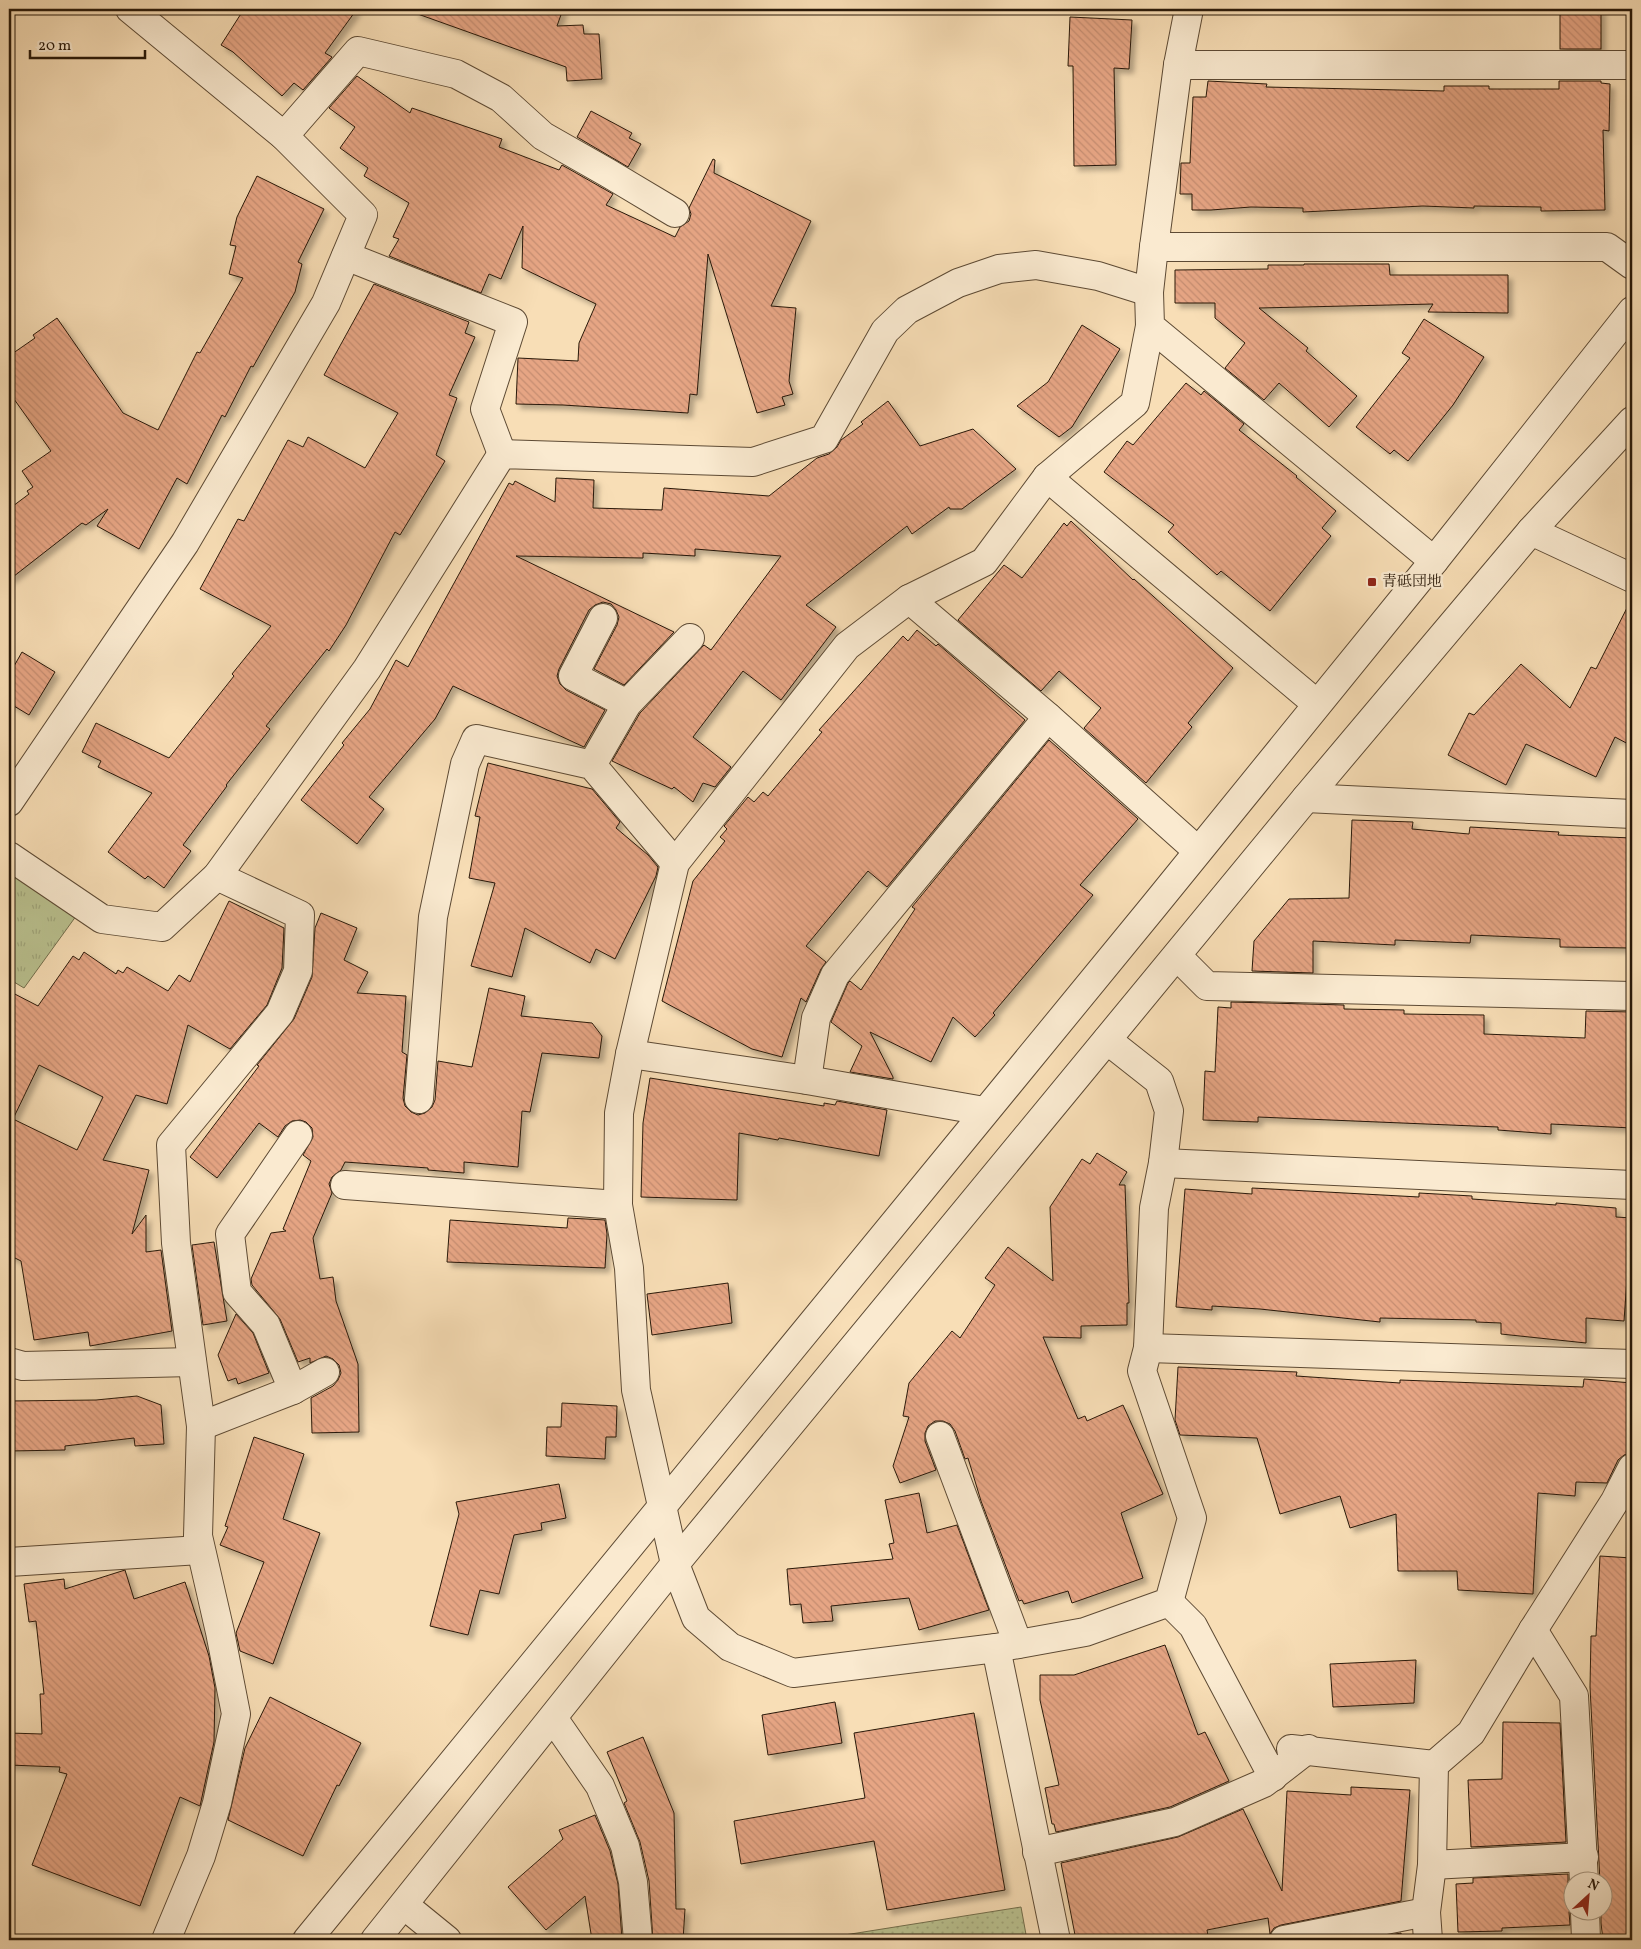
<svg xmlns="http://www.w3.org/2000/svg" width="1641" height="1949" font-family="Vollkorn,'Noto Serif JP',serif">
  <style>
    .grass { fill: url(#grass-dots); stroke: #726e4c }
    .park { fill: url(#park-tufts); stroke: #726e4c }
    .building { fill: url(#building-back-hatch); stroke: #291909; fill-rule: evenodd; filter: url(#shadow) }
    .lines { fill: none; stroke-linecap: round; stroke-linejoin: round }
    .minor-casing { stroke: #5d4a34; stroke-width: 30 }
    .minor { stroke: #faead0; stroke-width: 28 }
    .poi-dot { fill: #8f2418; stroke: #faead0; stroke-width: 2 }
    .labels { text-anchor: middle; dominant-baseline: central; stroke-width: 5; stroke-linejoin: round; paint-order: stroke }
    .poi-label { font-size: 15px; fill: #291909; stroke: #faead0; text-anchor: start }
  </style>
  <defs>
    <pattern id="grass-dots" width="8" height="8" patternUnits="userSpaceOnUse" patternTransform="scale(1.25)"><rect width="8" height="8" fill="#bac290"/><path d="M2 2h.1M6 6h.1" fill="none" stroke="#a0a67b" stroke-width="1.8" stroke-linecap="round"/></pattern>
    <pattern id="park-tufts" width="24" height="20" patternUnits="userSpaceOnUse" patternTransform="scale(1.25)"><rect width="24" height="20" fill="#bac290"/><path d="M3 7l-1-3M5 7V3M7 7l1-3M15 17l-1-3M17 17v-4M19 17l1-3" fill="none" stroke="#a0a67b"/></pattern>
    <pattern id="building-back-hatch" width="6" height="6" patternUnits="userSpaceOnUse" patternTransform="scale(1.25)"><rect width="6" height="6" fill="#e6a584"/><path d="M-1 5l2 2M0 0l6 6M5-1l2 2" fill="none" stroke="#c58d71"/></pattern>
    <filter id="shadow"><feDropShadow dx="4.5" dy="4.5" stdDeviation="2.5" flood-color="#0004"/></filter>
  </defs>
  <rect width="100%" height="100%" fill="#f8deb6"/>
  <filter id="stains"><feTurbulence type="fractalNoise" baseFrequency=".004" numOctaves="4"/><feColorMatrix values="0 0 0 0 .2 0 0 0 0 .09 0 0 0 0 .02 0 0 0 .5 -.17"/></filter>
  <radialGradient id="worn" r=".72"><stop offset=".6" stop-color="#630" stop-opacity="0"/><stop offset="1" stop-color="#630" stop-opacity=".3"/></radialGradient>
  <path class="grass" d="M 1021,1907 L 1027,1940 L 813,1940 Z"/>
  <path class="park" d="M 9,872 L 79,912 L 24,988 L 9,979 Z"/>
  <g class="building">
    <path d="M 244,9 L 357,9 L 325,53 L 332,57 L 303,90 L 294,83 L 282,96 L 233,52 L 221,45 Z"/>
    <path d="M 416,9 L 563,9 L 557,26 L 583,25 L 584,34 L 599,34 L 602,79 L 567,81 L 566,67 L 415,13 Z"/>
    <rect x="1560" y="9" width="41" height="40"/>
    <path d="M 1070,17 L 1132,20 L 1129,69 L 1114,68 L 1116,165 L 1074,166 L 1073,66 L 1068,66 Z"/>
    <path d="M 357,76 L 410,113 L 412,108 L 502,139 L 499,147 L 559,170 L 562,165 L 613,194 L 606,205 L 675,237 L 680,227 L 689,221 L 691,214 L 689,208 L 713,159 L 715,160 L 714,173 L 811,221 L 771,306 L 796,308 L 789,381 L 793,394 L 782,397 L 785,405 L 757,413 L 708,254 L 697,395 L 690,394 L 688,413 L 563,405 L 516,404 L 518,358 L 578,361 L 579,343 L 596,304 L 522,268 L 523,226 L 501,279 L 489,274 L 481,293 L 389,256 L 399,239 L 393,237 L 409,203 L 364,176 L 368,168 L 340,148 L 355,127 L 329,108 Z"/>
    <path d="M 1208,81 L 1267,84 L 1266,87 L 1444,91 L 1444,86 L 1489,86 L 1489,89 L 1559,89 L 1559,81 L 1601,81 L 1601,83 L 1610,84 L 1609,131 L 1603,130 L 1605,210 L 1541,211 L 1541,207 L 1474,206 L 1474,208 L 1423,206 L 1303,212 L 1303,208 L 1251,207 L 1211,210 L 1192,210 L 1192,194 L 1180,194 L 1181,163 L 1190,163 L 1193,97 L 1206,97 Z"/>
    <path d="M 591,111 L 632,133 L 629,138 L 641,144 L 628,167 L 577,137 Z"/>
    <path d="M 257,176 L 324,209 L 298,262 L 302,264 L 295,292 L 253,367 L 251,366 L 225,417 L 222,415 L 187,484 L 177,478 L 139,549 L 97,526 L 108,509 L 86,525 L 82,523 L 9,580 L 9,509 L 29,494 L 27,491 L 33,487 L 22,471 L 51,451 L 9,392 L 9,356 L 35,338 L 33,335 L 57,318 L 123,413 L 158,430 L 197,352 L 200,353 L 243,278 L 229,274 L 236,246 L 230,245 L 237,217 Z"/>
    <path d="M 1304,264 L 1389,264 L 1390,275 L 1508,275 L 1508,313 L 1428,312 L 1433,304 L 1259,308 L 1308,348 L 1306,351 L 1357,396 L 1329,427 L 1279,383 L 1264,400 L 1225,368 L 1245,343 L 1215,318 L 1215,303 L 1175,303 L 1175,270 L 1268,269 L 1268,265 L 1304,265 Z"/>
    <path d="M 374,284 L 469,322 L 465,333 L 475,337 L 449,395 L 457,398 L 436,455 L 445,461 L 400,535 L 395,532 L 346,625 L 329,651 L 327,649 L 266,726 L 270,729 L 226,785 L 227,786 L 183,845 L 191,851 L 164,888 L 148,876 L 145,879 L 108,852 L 152,793 L 98,767 L 101,761 L 82,752 L 96,723 L 169,758 L 234,676 L 232,674 L 271,626 L 200,589 L 238,519 L 244,521 L 288,440 L 303,447 L 308,437 L 365,468 L 398,413 L 324,375 Z"/>
    <path d="M 1424,319 L 1484,357 L 1453,405 L 1408,461 L 1394,450 L 1390,454 L 1356,427 L 1410,358 L 1402,353 Z"/>
    <path d="M 1082,325 L 1120,349 L 1072,427 L 1059,437 L 1017,406 L 1048,382 Z"/>
    <path d="M 1186,383 L 1201,395 L 1204,391 L 1244,424 L 1239,430 L 1297,476 L 1296,477 L 1336,511 L 1322,528 L 1331,536 L 1270,611 L 1221,571 L 1217,575 L 1168,532 L 1174,525 L 1104,472 L 1127,441 L 1133,445 Z"/>
    <path d="M 888,401 L 920,446 L 973,429 L 1016,469 L 962,509 L 950,509 L 949,507 L 912,534 L 907,526 L 806,605 L 836,627 L 781,700 L 743,671 L 693,737 L 731,767 L 715,787 L 703,783 L 693,802 L 674,787 L 672,789 L 612,761 L 640,713 L 704,645 L 711,650 L 781,556 L 695,549 L 695,556 L 643,553 L 643,558 L 516,556 L 674,632 L 624,685 L 594,669 L 617,625 L 619,617 L 616,610 L 611,604 L 603,602 L 595,605 L 589,610 L 559,669 L 557,676 L 560,684 L 566,690 L 605,710 L 584,747 L 453,686 L 435,719 L 369,797 L 384,809 L 357,844 L 301,800 L 344,745 L 342,743 L 370,709 L 396,660 L 408,667 L 509,483 L 513,485 L 515,481 L 555,502 L 556,478 L 594,480 L 593,508 L 662,510 L 664,488 L 769,496 L 817,458 L 829,454 L 837,447 L 841,440 L 863,424 L 861,422 Z"/>
    <path d="M 1071,521 L 1133,580 L 1134,579 L 1233,668 L 1188,723 L 1192,727 L 1146,783 L 1084,728 L 1101,708 L 1059,671 L 1041,691 L 958,620 L 1004,565 L 1022,578 L 1064,523 L 1067,526 Z"/>
    <path d="M 1632,598 L 1632,746 L 1615,737 L 1596,777 L 1526,744 L 1506,785 L 1448,755 L 1469,713 L 1474,715 L 1521,664 L 1570,708 L 1591,667 L 1596,669 Z"/>
    <path d="M 917,630 L 936,646 L 938,644 L 1025,720 L 887,887 L 868,871 L 806,946 L 826,962 L 821,969 L 806,1002 L 801,998 L 782,1057 L 752,1049 L 662,1001 L 693,881 L 725,841 L 720,837 L 727,829 L 724,826 L 748,797 L 754,802 L 763,792 L 768,796 L 822,732 L 819,730 L 903,636 L 908,641 Z"/>
    <path d="M 22,652 L 55,672 L 29,715 L 9,703 L 9,675 Z"/>
    <path d="M 1049,740 L 1138,819 L 1080,885 L 1093,895 L 993,1013 L 995,1015 L 975,1037 L 953,1017 L 931,1062 L 870,1032 L 893,1077 L 893,1079 L 850,1072 L 862,1046 L 831,1022 L 848,983 L 850,981 L 861,990 L 915,909 L 912,907 Z"/>
    <path d="M 488,763 L 592,789 L 620,822 L 616,828 L 648,855 L 658,867 L 656,876 L 615,959 L 596,949 L 590,963 L 525,928 L 512,977 L 471,966 L 495,883 L 469,878 L 480,817 L 475,816 Z"/>
    <path d="M 1352,820 L 1413,822 L 1412,829 L 1469,834 L 1470,827 L 1559,832 L 1558,835 L 1632,838 L 1632,948 L 1560,947 L 1560,939 L 1471,935 L 1470,943 L 1395,940 L 1395,945 L 1313,941 L 1313,973 L 1252,971 L 1254,941 L 1289,899 L 1349,898 Z"/>
    <path d="M 229,901 L 284,928 L 282,968 L 267,1005 L 230,1049 L 188,1025 L 167,1104 L 136,1095 L 103,1160 L 149,1170 L 132,1234 L 146,1215 L 146,1252 L 161,1250 L 172,1331 L 90,1346 L 88,1332 L 34,1340 L 21,1261 L 9,1255 L 9,991 L 38,1006 L 73,956 L 79,960 L 84,952 L 116,974 L 118,970 L 123,973 L 127,967 L 168,991 L 179,975 L 190,982 ZM 39,1065 L 103,1097 L 77,1150 L 13,1119 Z"/>
    <path d="M 321,913 L 357,928 L 344,960 L 368,972 L 357,993 L 406,996 L 402,1052 L 407,1055 L 403,1098 L 405,1106 L 411,1112 L 418,1115 L 425,1113 L 432,1107 L 435,1100 L 438,1061 L 472,1067 L 489,988 L 525,996 L 521,1016 L 592,1023 L 602,1036 L 599,1058 L 542,1053 L 530,1112 L 522,1111 L 518,1167 L 464,1162 L 464,1173 L 428,1170 L 428,1168 L 345,1162 L 341,1170 L 332,1177 L 329,1184 L 332,1193 L 313,1238 L 320,1279 L 333,1277 L 336,1301 L 358,1364 L 359,1432 L 312,1433 L 311,1398 L 333,1386 L 338,1380 L 341,1373 L 339,1365 L 333,1359 L 326,1356 L 310,1363 L 310,1358 L 298,1362 L 280,1319 L 252,1285 L 251,1279 L 271,1233 L 286,1231 L 283,1229 L 311,1161 L 303,1155 L 313,1137 L 312,1128 L 306,1122 L 300,1120 L 292,1121 L 285,1126 L 278,1137 L 259,1123 L 217,1178 L 190,1157 L 259,1066 L 257,1065 L 294,1019 L 312,977 L 315,928 Z"/>
    <path d="M 1231,1002 L 1344,1005 L 1344,1009 L 1404,1010 L 1404,1014 L 1484,1015 L 1484,1034 L 1585,1038 L 1586,1011 L 1632,1012 L 1632,1128 L 1551,1124 L 1551,1134 L 1498,1130 L 1498,1127 L 1258,1117 L 1258,1122 L 1203,1120 L 1205,1071 L 1215,1072 L 1218,1007 L 1231,1008 Z"/>
    <path d="M 650,1078 L 824,1106 L 824,1103 L 835,1105 L 837,1101 L 887,1110 L 879,1156 L 779,1138 L 778,1140 L 739,1133 L 737,1200 L 641,1197 L 643,1123 Z"/>
    <path d="M 1097,1153 L 1127,1172 L 1119,1185 L 1125,1185 L 1129,1303 L 1127,1303 L 1127,1325 L 1081,1326 L 1081,1338 L 1043,1337 L 1078,1419 L 1085,1416 L 1087,1421 L 1123,1405 L 1163,1494 L 1121,1513 L 1143,1578 L 1072,1603 L 1068,1591 L 1024,1604 L 1022,1600 L 1019,1601 L 981,1501 L 968,1458 L 965,1459 L 955,1431 L 950,1424 L 943,1421 L 935,1421 L 928,1426 L 925,1433 L 925,1441 L 936,1470 L 900,1483 L 893,1466 L 909,1417 L 903,1416 L 909,1383 L 952,1331 L 960,1338 L 995,1285 L 985,1278 L 1008,1247 L 1053,1281 L 1050,1207 L 1082,1159 L 1090,1164 Z"/>
    <path d="M 1252,1188 L 1419,1197 L 1419,1193 L 1472,1196 L 1472,1199 L 1556,1205 L 1556,1203 L 1616,1208 L 1616,1217 L 1632,1218 L 1632,1264 L 1628,1264 L 1624,1321 L 1586,1318 L 1586,1343 L 1501,1334 L 1501,1323 L 1476,1322 L 1476,1320 L 1380,1318 L 1380,1322 L 1260,1309 L 1212,1306 L 1212,1310 L 1176,1307 L 1185,1189 L 1252,1194 Z"/>
    <path d="M 568,1218 L 605,1220 L 607,1234 L 605,1268 L 447,1262 L 450,1220 L 567,1228 Z"/>
    <path d="M 214,1242 L 227,1321 L 203,1325 L 192,1245 Z"/>
    <path d="M 728,1283 L 732,1323 L 652,1335 L 647,1294 Z"/>
    <path d="M 236,1314 L 253,1333 L 269,1373 L 238,1384 L 236,1378 L 228,1381 L 218,1355 Z"/>
    <path d="M 1178,1367 L 1297,1372 L 1296,1376 L 1400,1383 L 1400,1380 L 1583,1387 L 1584,1379 L 1632,1383 L 1632,1453 L 1624,1455 L 1618,1460 L 1607,1483 L 1576,1482 L 1575,1496 L 1538,1493 L 1533,1594 L 1458,1590 L 1457,1571 L 1398,1571 L 1396,1514 L 1350,1528 L 1340,1496 L 1280,1514 L 1257,1438 L 1180,1435 L 1175,1420 Z"/>
    <path d="M 137,1396 L 161,1405 L 164,1444 L 135,1446 L 134,1438 L 65,1446 L 65,1450 L 9,1451 L 9,1401 L 96,1400 Z"/>
    <path d="M 562,1403 L 617,1406 L 616,1437 L 606,1437 L 605,1459 L 546,1456 L 547,1427 L 561,1427 Z"/>
    <path d="M 254,1437 L 304,1454 L 283,1519 L 320,1533 L 273,1664 L 240,1651 L 236,1633 L 264,1562 L 220,1545 L 228,1527 L 225,1526 Z"/>
    <path d="M 559,1484 L 566,1518 L 541,1523 L 542,1530 L 514,1535 L 499,1594 L 480,1590 L 468,1635 L 430,1626 L 459,1514 L 456,1502 Z"/>
    <path d="M 919,1493 L 927,1533 L 957,1525 L 989,1610 L 919,1630 L 909,1598 L 831,1606 L 833,1621 L 803,1623 L 801,1604 L 790,1605 L 787,1569 L 893,1559 L 889,1544 L 894,1543 L 885,1500 Z"/>
    <path d="M 1600,1556 L 1632,1558 L 1632,1940 L 1603,1940 L 1601,1923 L 1601,1912 L 1604,1912 L 1604,1882 L 1600,1882 L 1590,1687 L 1591,1636 L 1596,1636 Z"/>
    <path d="M 125,1570 L 134,1599 L 185,1582 L 209,1656 L 215,1688 L 214,1742 L 200,1806 L 180,1797 L 140,1906 L 32,1865 L 67,1774 L 59,1772 L 60,1767 L 9,1765 L 9,1733 L 42,1734 L 40,1694 L 44,1694 L 36,1621 L 29,1622 L 24,1584 L 64,1579 L 65,1589 Z"/>
    <path d="M 1165,1645 L 1198,1735 L 1205,1732 L 1229,1781 L 1170,1807 L 1056,1832 L 1054,1824 L 1052,1824 L 1045,1788 L 1059,1785 L 1040,1700 L 1040,1675 L 1074,1675 Z"/>
    <path d="M 1416,1660 L 1414,1703 L 1333,1707 L 1330,1664 Z"/>
    <path d="M 270,1697 L 361,1743 L 339,1786 L 337,1785 L 303,1856 L 228,1820 L 245,1748 Z"/>
    <path d="M 835,1702 L 842,1743 L 768,1755 L 762,1715 Z"/>
    <path d="M 974,1713 L 1005,1890 L 887,1910 L 874,1841 L 741,1864 L 734,1821 L 865,1798 L 854,1733 Z"/>
    <path d="M 1503,1722 L 1560,1723 L 1566,1842 L 1471,1847 L 1468,1780 L 1502,1779 Z"/>
    <path d="M 643,1737 L 674,1813 L 676,1909 L 685,1909 L 683,1940 L 653,1940 L 649,1881 L 640,1842 L 624,1803 L 627,1801 L 607,1752 Z"/>
    <path d="M 1351,1787 L 1410,1790 L 1401,1901 L 1281,1925 L 1274,1928 L 1270,1934 L 1268,1918 L 1207,1930 L 1208,1936 L 1187,1940 L 1076,1940 L 1061,1863 L 1178,1837 L 1243,1809 L 1282,1891 L 1287,1791 L 1351,1795 Z"/>
    <path d="M 595,1815 L 610,1851 L 618,1884 L 622,1940 L 592,1940 L 585,1896 L 546,1930 L 508,1887 L 563,1839 L 559,1830 Z"/>
    <path d="M 1568,1874 L 1568,1883 L 1574,1893 L 1574,1902 L 1569,1912 L 1570,1925 L 1502,1928 L 1502,1931 L 1458,1932 L 1456,1884 L 1473,1883 L 1473,1878 Z"/>
    <path d="M 1401,1933 L 1402,1940 L 1364,1940 Z"/>
  </g>
  <g class="lines">
    <g class="minor-casing">
      <g id="minor">
        <path d="M 1189,9 L 1178,65 L 1154,247 L 1149,292 L 1150,326 L 1434,561"/>
        <path d="M 1178,65 L 1632,65"/>
        <path d="M 284,136 L 358,51 L 456,74 L 501,98 L 543,136 L 608,173 L 675,213"/>
        <path d="M 1154,247 L 1607,247 L 1632,265"/>
        <path d="M 346,256 L 513,322 L 485,409 L 502,454"/>
        <path d="M 1047,477 L 1317,704"/>
        <path d="M 1531,531 L 1632,578"/>
        <path d="M 909,599 L 1048,717 L 1198,851"/>
        <path d="M 603,618 L 573,676 L 627,704"/>
        <path d="M 592,765 L 627,704 L 690,638"/>
        <path d="M 1306,798 L 1632,814"/>
        <path d="M 9,802 L 185,543 L 326,303 L 363,215 L 284,136 L 130,9"/>
        <path d="M 9,856 L 102,919 L 162,927 L 217,876 L 367,669 L 502,454 L 753,462 L 824,439 L 885,331 L 907,310 L 958,283 L 999,269 L 1036,265 L 1098,276 L 1149,292"/>
        <path d="M 1177,956 L 1207,986 L 1632,996"/>
        <path d="M 1107,1040 L 1159,1081 L 1169,1111 L 1163,1163 L 1154,1208 L 1148,1348 L 1142,1371 L 1192,1518 L 1169,1602 L 1085,1632 L 996,1648 L 793,1673 L 730,1647 L 696,1618 L 675,1564 L 636,1390 L 629,1268 L 618,1205 L 619,1113 L 630,1054 L 675,863 L 847,646 L 909,599 L 984,562 L 1047,477 L 1135,403 L 1150,326"/>
        <path d="M 630,1054 L 807,1080 L 984,1111"/>
        <path d="M 807,1080 L 816,1018 L 835,975 L 1048,717"/>
        <path d="M 419,1099 L 433,917 L 465,764 L 476,739 L 592,765 L 675,863"/>
        <path d="M 1163,1163 L 1632,1185"/>
        <path d="M 345,1185 L 618,1205"/>
        <path d="M 1148,1348 L 1632,1364"/>
        <path d="M 9,1362 L 23,1366 L 192,1362"/>
        <path d="M 293,1390 L 266,1325 L 237,1292 L 230,1234 L 298,1135"/>
        <path d="M 201,1426 L 293,1390 L 325,1372"/>
        <path d="M 940,1436 L 1018,1644"/>
        <path d="M 9,1562 L 200,1550"/>
        <path d="M 1169,1602 L 1193,1626 L 1273,1777"/>
        <path d="M 1533,1630 L 1574,1696 L 1584,1882"/>
        <path d="M 996,1648 L 1056,1940"/>
        <path d="M 553,1718 L 600,1786 L 625,1846 L 633,1882 L 638,1940"/>
        <path d="M 1291,1749 L 1434,1765"/>
        <path d="M 1037,1852 L 1175,1822 L 1264,1783 L 1308,1749"/>
        <path d="M 1432,1865 L 1584,1857"/>
        <path d="M 404,1905 L 447,1940"/>
        <path d="M 1585,1912 L 1586,1940"/>
        <path d="M 166,1940 L 201,1856 L 217,1803 L 236,1714 L 220,1632 L 198,1536 L 201,1426 L 176,1243 L 171,1145 L 280,1013 L 298,971 L 300,915 L 217,876"/>
        <path d="M 307,1940 L 1154,906 L 1434,561 L 1632,311"/>
        <path d="M 375,1940 L 675,1564 L 1306,798 L 1531,531 L 1632,421"/>
        <path d="M 1284,1940 L 1426,1912"/>
        <path d="M 1428,1940 L 1426,1912 L 1432,1865 L 1434,1765 L 1471,1733 L 1533,1630 L 1615,1501 L 1632,1468"/>
      </g>
    </g>
    <use href="#minor" class="minor"/>
  </g>
  <rect class="poi-dot" x="1367" y="577" width="10" height="10" rx="2.5"/>
  <g class="labels">
    <g class="poi-label">
      <text x="1382" y="582">青砥団地</text>
    </g>
  </g>
  <rect width="1641" height="1949" fill="none" stroke="#f8deb6" stroke-width="30"/>
  <rect x="10" y="10" width="1621" height="1929" fill="none" stroke="#291909" stroke-width="2.5"/>
  <rect x="15" y="15" width="1611" height="1919" fill="none" stroke="#291909"/>
  <g transform="translate(1588 1896) rotate(26)"><circle r="24" fill="#faead0" stroke="#a69680"/>
  <path d="M0-4L9 19L0 12L-9 19Z" fill="#8f2418"/>
  <text y="-8" font-size="14" font-weight="bold" text-anchor="middle" fill="#291909">N</text>
  </g>
  <path d="M30 50v8h115v-8" fill="none" stroke="#291909" stroke-width="2.5"/>
  <text x="38" y="50" font-size="15" fill="#291909" stroke="#faead0" stroke-width="4" paint-order="stroke">20 m</text>
  <rect width="100%" height="100%" filter="url(#stains)"/>
  <rect width="100%" height="100%" fill="url(#worn)"/>
</svg>
